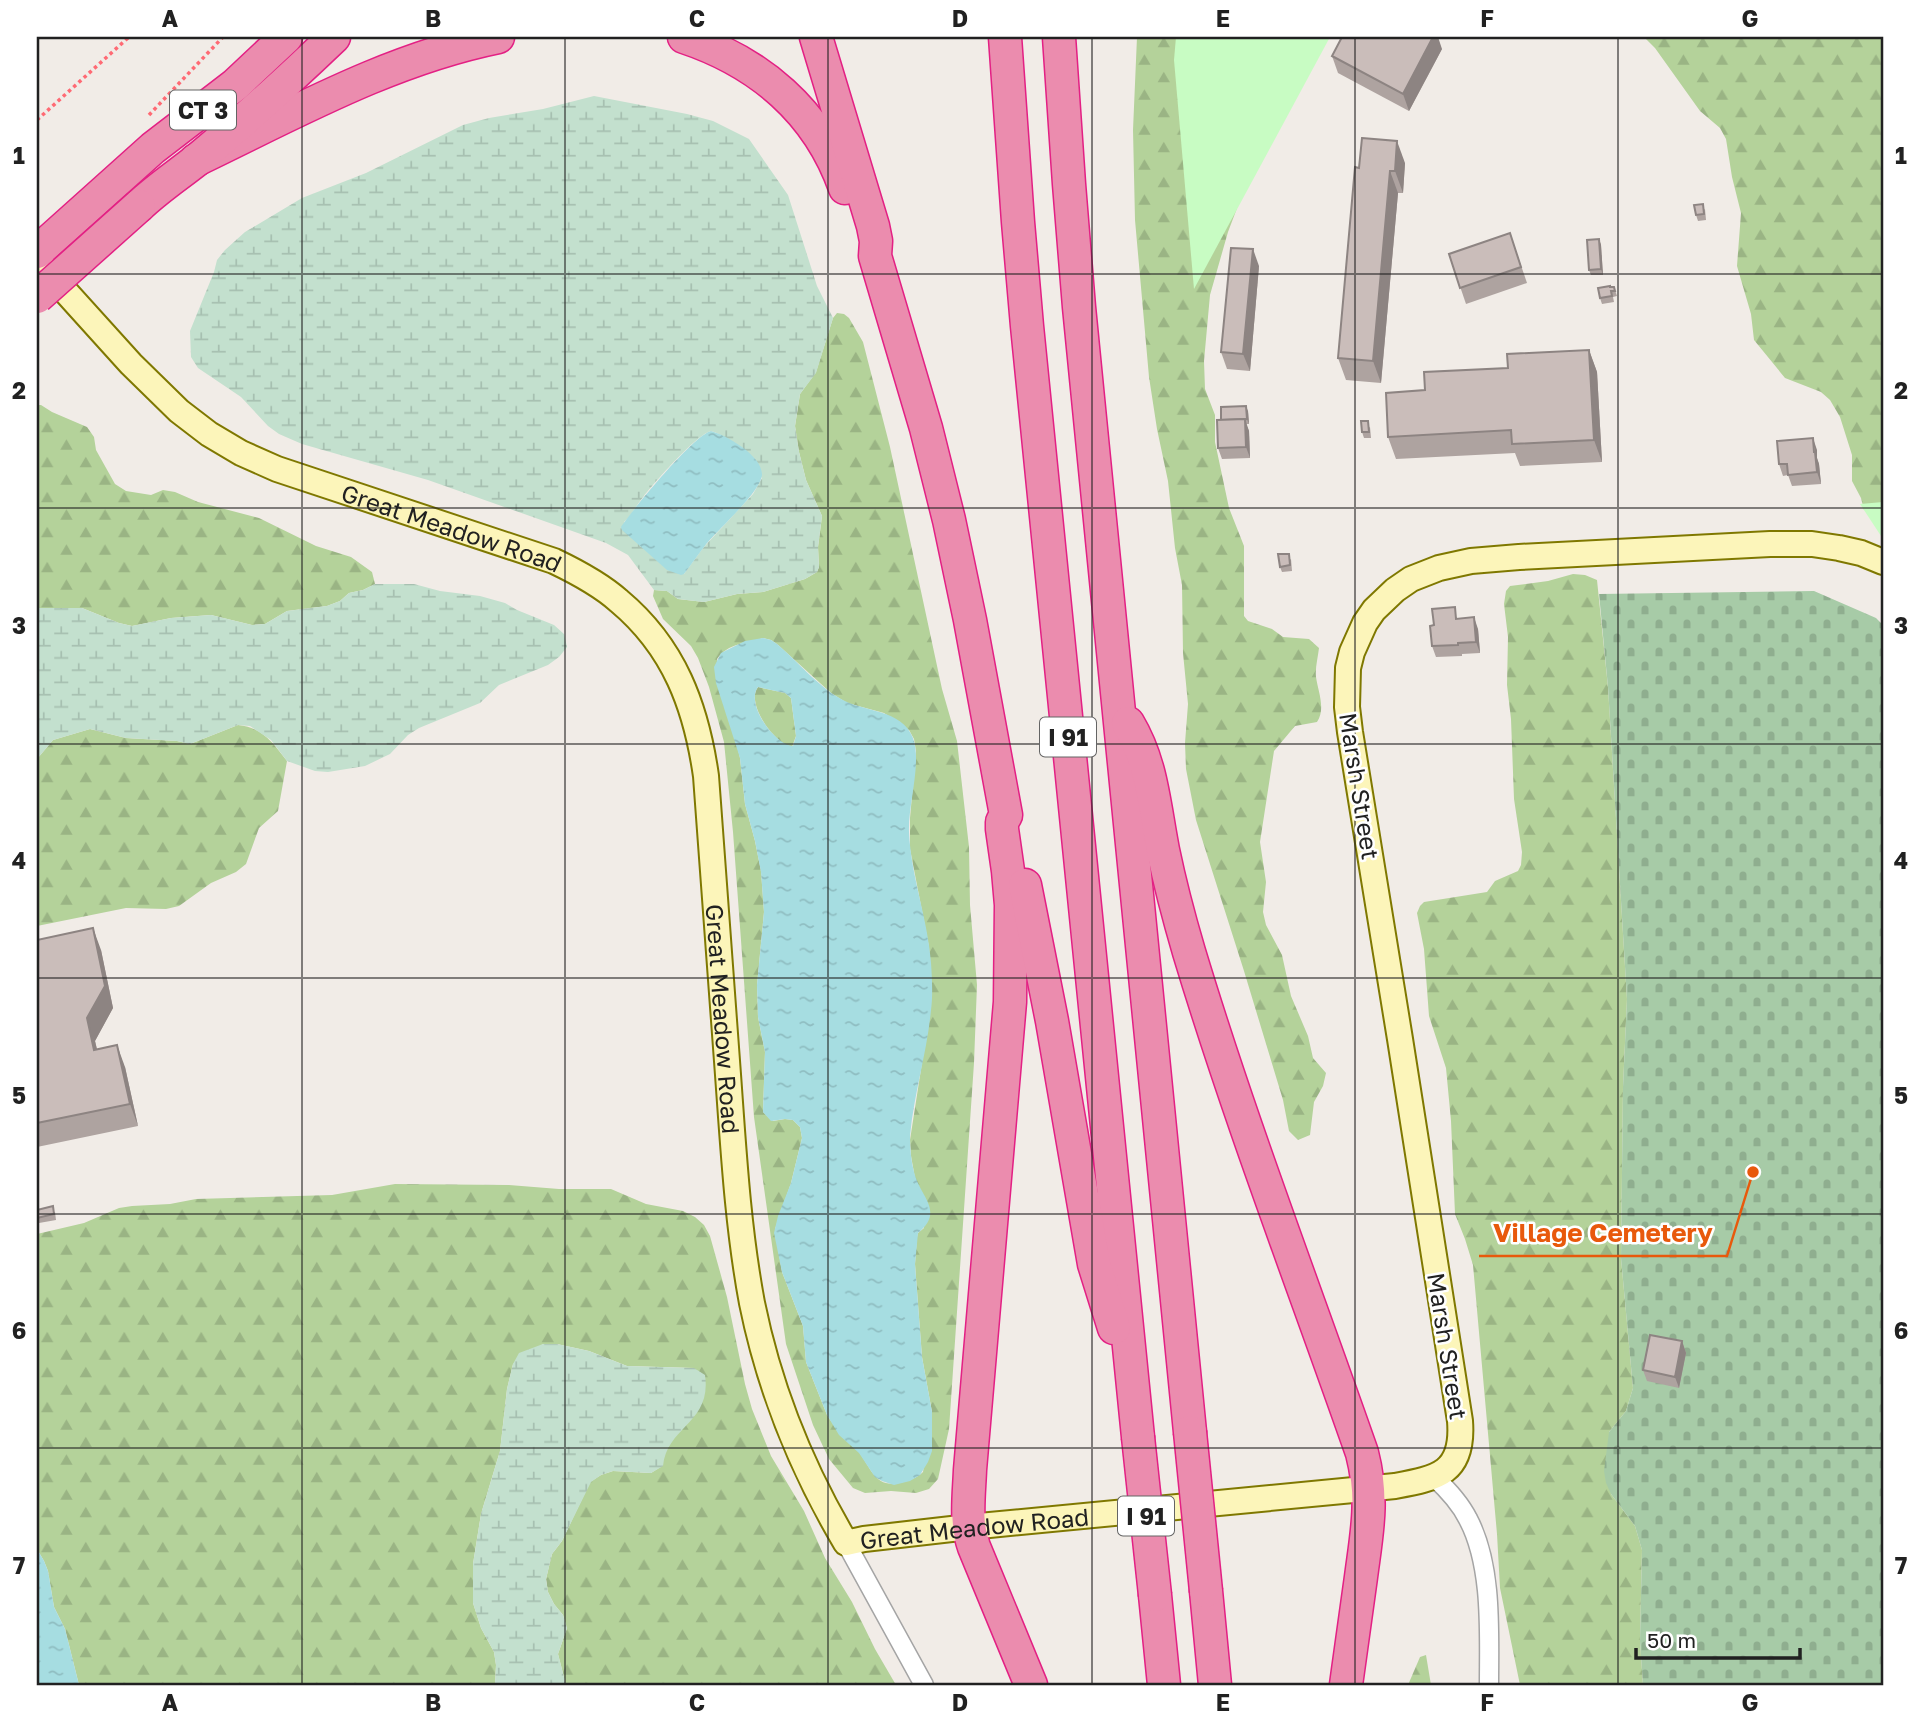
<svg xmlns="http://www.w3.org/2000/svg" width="1920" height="1722" font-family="'Golos Text',sans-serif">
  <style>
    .forest { fill: url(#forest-firs); fill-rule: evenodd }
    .wetland { fill: url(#wetland-marsh); fill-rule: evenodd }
    .cemetery { fill: url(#cemetery-stones) }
    .park { fill: #c8fcc3 }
    .water { fill: url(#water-ripples); fill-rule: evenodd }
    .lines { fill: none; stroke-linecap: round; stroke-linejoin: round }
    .street-casing { stroke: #a5a5a5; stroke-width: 21 }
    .secondary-casing { stroke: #7f7800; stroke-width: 28 }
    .highway-casing { stroke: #e32084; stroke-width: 35 }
    .path { stroke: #ff6a74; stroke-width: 3.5; stroke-dasharray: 3.5 3.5; stroke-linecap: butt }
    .street { stroke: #fff; stroke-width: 18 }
    .secondary { stroke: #fcf5ba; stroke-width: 24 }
    .highway { stroke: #eb8cae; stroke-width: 32 }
    .highway-bridge-casing { stroke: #e32084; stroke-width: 35; stroke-linecap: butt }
    .highway-bridge { stroke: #eb8cae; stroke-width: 32 }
    .wall { fill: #aea3a0 }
    .shaded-wall { fill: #8d8482 }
    .building { fill: #cabdba; stroke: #8d8482; stroke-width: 2 }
    .grid { fill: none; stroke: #212121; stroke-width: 2; stroke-opacity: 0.55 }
    .labels { text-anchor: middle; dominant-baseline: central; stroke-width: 5; stroke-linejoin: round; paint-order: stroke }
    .shield { fill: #fff; stroke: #646464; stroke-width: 2 }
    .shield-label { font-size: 23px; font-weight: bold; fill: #212121 }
    .street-label { font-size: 24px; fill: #212121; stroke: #fff }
    .leader { fill: none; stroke: #e8590c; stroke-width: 2.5 }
    .callout-dot { fill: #e8590c; stroke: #fff; stroke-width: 2.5 }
    .callout-label { font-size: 26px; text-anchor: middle; font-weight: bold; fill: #e8590c; stroke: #fff; stroke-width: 5; stroke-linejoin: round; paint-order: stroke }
    .neatline { fill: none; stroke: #212121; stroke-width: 2.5 }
    .grid-label { font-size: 23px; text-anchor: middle; font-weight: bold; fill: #212121 }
  </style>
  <defs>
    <pattern id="forest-firs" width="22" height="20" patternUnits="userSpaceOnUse" patternTransform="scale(1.75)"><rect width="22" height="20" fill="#b4d29a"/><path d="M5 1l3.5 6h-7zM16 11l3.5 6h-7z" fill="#9ab484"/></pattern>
    <pattern id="wetland-marsh" width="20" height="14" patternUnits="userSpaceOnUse" patternTransform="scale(1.75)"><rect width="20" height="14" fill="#c3e0ce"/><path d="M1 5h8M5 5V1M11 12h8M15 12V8" fill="none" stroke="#a7c0b1"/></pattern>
    <pattern id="cemetery-stones" width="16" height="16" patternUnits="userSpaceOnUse" patternTransform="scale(1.75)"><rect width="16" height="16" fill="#a7cba7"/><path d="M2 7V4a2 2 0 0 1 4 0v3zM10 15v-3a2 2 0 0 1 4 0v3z" fill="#8fae8f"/></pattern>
    <pattern id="water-ripples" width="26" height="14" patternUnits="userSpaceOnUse" patternTransform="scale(1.75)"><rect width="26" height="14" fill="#a6dde1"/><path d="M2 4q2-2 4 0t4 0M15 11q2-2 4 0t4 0" fill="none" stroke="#8fbdc1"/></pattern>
  </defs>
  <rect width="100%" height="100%" fill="#f1ece7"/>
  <g class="forest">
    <path d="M 1137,37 L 1311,37 L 1242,195 L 1228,232 L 1210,295 L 1204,361 L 1205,389 L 1215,415 L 1215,442 L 1229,508 L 1244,546 L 1244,616 L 1248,621 L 1272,629 L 1283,637 L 1309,639 L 1319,648 C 1318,657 1315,668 1316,677 C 1318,691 1326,709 1317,722 L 1295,726 L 1274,751 L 1260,842 L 1266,882 L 1263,912 L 1266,925 L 1282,955 L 1291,996 L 1308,1036 L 1313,1058 L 1326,1073 L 1323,1086 L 1314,1102 L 1310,1135 L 1298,1140 L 1289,1131 L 1283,1100 L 1244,971 L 1196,820 L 1186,769 L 1185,743 L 1188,704 L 1183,653 L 1182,585 L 1175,548 L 1168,481 L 1157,429 L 1149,377 L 1135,220 L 1133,130 Z"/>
    <path d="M 1644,37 L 1883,37 L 1883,513 L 1864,510 L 1861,498 L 1852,481 L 1852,455 L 1840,417 L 1830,400 L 1821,392 L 1785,378 L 1754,340 L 1751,314 L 1737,266 L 1741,213 L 1732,177 L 1726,139 L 1720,128 L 1700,111 L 1655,48 Z"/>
    <path d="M 837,313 L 844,314 L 849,318 L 863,342 L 890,447 L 942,689 L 957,741 L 969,847 L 970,905 L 977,985 L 974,1063 L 949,1429 L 938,1479 L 929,1489 L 916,1493 L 891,1491 L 865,1493 L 853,1488 L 829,1459 L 813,1425 L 786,1344 L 754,1117 L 733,832 L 724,742 L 709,687 L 698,658 L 691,646 L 663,619 L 653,596 L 654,590 L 667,591 L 678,599 L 704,602 L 737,594 L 763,592 L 805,579 L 817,572 L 819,567 L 818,547 L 822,516 L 806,480 L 799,452 L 795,426 L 800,394 L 816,372 L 833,318 ZM 763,638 L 771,640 L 777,644 L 831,693 L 847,703 L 884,713 L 909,730 L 914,739 L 916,751 L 910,818 L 910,849 L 929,947 L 931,1005 L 910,1140 L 911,1156 L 924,1228 L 918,1233 L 917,1237 L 915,1264 L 922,1357 L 932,1412 L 923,1472 C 917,1478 911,1479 903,1482 C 876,1490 872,1470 859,1452 C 849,1439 835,1429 827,1415 L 806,1362 L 803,1326 L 782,1272 L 775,1229 L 791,1183 L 802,1138 L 800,1127 L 793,1120 L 785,1119 L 773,1121 L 763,1112 L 765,1052 L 758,1017 L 757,985 L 764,912 L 761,871 L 755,841 L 745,804 L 740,758 L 717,659 C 728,643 747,643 763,638 Z"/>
    <path d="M 37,405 L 41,405 L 52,412 L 87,427 L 94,437 L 96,450 L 115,484 L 126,491 L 151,495 L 163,490 L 175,492 L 198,502 L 259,518 L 316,546 L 351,557 L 372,572 L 375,584 L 363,590 L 349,593 L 340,601 L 327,606 L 287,611 L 265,624 L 252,625 L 211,615 L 171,618 L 132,626 L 119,623 L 82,608 L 37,608 Z"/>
    <path d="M 1573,574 L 1585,575 L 1597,580 L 1608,687 L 1627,999 L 1623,1087 L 1621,1258 L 1633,1388 L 1626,1411 L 1609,1432 L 1611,1494 L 1635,1526 L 1642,1550 L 1640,1641 L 1643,1685 L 1520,1685 L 1500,1588 L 1497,1534 L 1473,1265 L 1465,1239 L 1455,1214 L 1451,1121 L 1446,1068 L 1429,1016 L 1424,949 L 1417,913 L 1420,906 L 1424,902 L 1487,892 L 1495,881 L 1518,871 L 1521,865 L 1522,852 L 1514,799 L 1511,719 L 1507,685 L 1508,637 L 1504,604 L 1506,591 L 1510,586 L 1548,581 Z"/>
    <path d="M 758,687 L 785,693 L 791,698 L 796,736 L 792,747 C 775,745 745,703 758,687 Z"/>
    <path d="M 238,725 C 262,727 273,743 287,761 L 278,811 L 259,828 L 246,864 L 236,872 L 211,883 L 179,906 L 166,909 L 126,908 L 37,926 L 37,759 L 53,740 L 90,729 L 126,738 L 177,741 L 190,744 Z"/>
    <path d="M 395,1184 L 509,1185 L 559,1189 L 611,1189 L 646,1204 L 683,1211 L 695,1217 L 704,1225 L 710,1236 L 727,1297 L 745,1384 L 752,1409 L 771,1456 L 804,1511 L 825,1558 L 852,1602 L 875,1649 L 896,1685 L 566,1685 L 558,1654 L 567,1628 L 563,1615 L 554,1604 L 548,1592 L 546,1579 L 552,1554 L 562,1541 L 590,1482 L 601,1475 L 613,1471 L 651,1473 L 662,1466 L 664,1454 L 671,1442 L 694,1368 L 627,1366 L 589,1351 L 557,1344 L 543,1344 L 513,1364 L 507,1389 L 500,1451 L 481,1514 L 473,1564 L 473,1603 L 481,1628 L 494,1652 L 496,1665 L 495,1685 L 79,1685 L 65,1629 L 54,1607 L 48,1571 L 44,1561 L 37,1549 L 37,1234 L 84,1223 L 119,1208 L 132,1206 L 170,1204 L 196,1199 L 332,1195 Z"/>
    <path d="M 1426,1655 L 1431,1685 L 1408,1685 L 1420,1657 Z"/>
  </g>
  <g class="wetland">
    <path d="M 594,96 L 687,114 L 713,121 L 749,139 L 788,195 L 817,286 L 833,318 L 816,373 L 800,394 L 795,426 L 799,452 L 806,480 L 822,516 L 818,547 L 819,567 L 817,572 L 805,579 L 763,592 L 737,594 L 704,602 L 678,599 L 667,591 L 654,590 L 628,555 L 606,543 L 428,480 L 302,444 L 279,434 L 268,426 L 241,397 L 198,368 L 191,357 L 190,331 L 214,272 L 217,260 L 225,250 L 245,232 L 302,198 L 366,173 L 463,125 L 489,118 L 543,109 ZM 711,431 C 733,437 747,461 762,478 L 753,494 L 703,548 L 684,574 L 624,522 C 632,515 637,504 644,496 C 655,482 697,434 711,431 Z"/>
    <path d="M 375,584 L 414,584 L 440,591 L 480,596 L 505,603 L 517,610 L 554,625 L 564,634 L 567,647 L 559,657 L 548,665 L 499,685 L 480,703 L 419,728 L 408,735 L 390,754 L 365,766 L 328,772 L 315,771 L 287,761 L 271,740 L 250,726 L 238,725 L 190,744 L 177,741 L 126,738 L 90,729 L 53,740 L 37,759 L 37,608 L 82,608 L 119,623 L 132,626 L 171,618 L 211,615 L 252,625 L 265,624 L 287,611 L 327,606 L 340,601 L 349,593 L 363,590 Z"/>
    <path d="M 543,1344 L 557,1344 L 589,1351 L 627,1366 L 694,1368 L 705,1375 C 712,1423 667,1426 663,1466 L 651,1473 L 613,1471 L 601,1475 L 591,1482 L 562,1541 L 552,1554 L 546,1579 L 548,1592 L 554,1604 L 563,1615 L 567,1628 L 558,1654 L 566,1685 L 495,1685 L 496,1665 L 494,1652 L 481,1628 L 473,1603 L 473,1564 L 481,1514 L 500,1451 L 507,1389 L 513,1364 L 519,1353 Z"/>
  </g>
  <path class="cemetery" d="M 1814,591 L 1876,618 L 1883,625 L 1883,1685 L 1643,1685 L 1640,1641 L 1642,1550 L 1635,1526 L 1611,1494 L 1606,1483 L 1604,1471 L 1609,1432 L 1626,1411 L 1633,1388 L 1621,1258 L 1623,1087 L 1627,999 L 1608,687 L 1599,594 Z"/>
  <g class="park">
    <path d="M 1176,37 L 1330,37 L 1194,289 L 1174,60 Z"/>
    <path d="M 1883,502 L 1883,539 L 1860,504 Z"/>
  </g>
  <g class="water">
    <path d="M 711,431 C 726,435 763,456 762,475 C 761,492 715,532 704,547 C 697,556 691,565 684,574 L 681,575 L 667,570 L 622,530 L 621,527 C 633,509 694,435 711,431 Z"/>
    <path d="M 763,638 L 771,640 L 777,644 C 797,661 819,687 841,699 C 863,712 902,709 913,738 C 922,763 908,804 909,832 C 911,877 928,919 931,963 C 932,978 933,995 931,1010 C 927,1053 914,1093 910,1136 C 910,1148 911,1161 914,1172 C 920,1197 945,1211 918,1233 L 915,1264 L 922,1357 L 932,1412 L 932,1451 L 928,1462 L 920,1475 L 910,1481 L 894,1485 L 882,1481 L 875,1477 L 859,1453 L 839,1435 L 827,1415 L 806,1362 L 803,1326 L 782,1272 L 774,1233 L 778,1216 L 791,1183 L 802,1138 L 800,1127 L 793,1120 L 785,1119 L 771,1121 L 763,1112 L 765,1052 L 758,1017 L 757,985 L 764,912 L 761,872 L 755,841 L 745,804 L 740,758 L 716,683 L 714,667 L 721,653 L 745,641 ZM 758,687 L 785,693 L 791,698 L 796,736 L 793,746 C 775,745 745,704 758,687 Z"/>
    <path d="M 37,1549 L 44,1561 L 48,1571 L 54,1607 L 65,1629 L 79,1685 L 37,1685 Z"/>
  </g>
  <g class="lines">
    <g class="street-casing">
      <g id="street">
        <path d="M 1434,1477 C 1447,1489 1460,1503 1468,1519 C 1493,1566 1489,1634 1489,1685"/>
        <path d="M 846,1543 L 924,1685"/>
      </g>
    </g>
    <g class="secondary-casing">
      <g id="secondary">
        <path id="s1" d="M 37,260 L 131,364 L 179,411 L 209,434 L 241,453 L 277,469 L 554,561 C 577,572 600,584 619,601 C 674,647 696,706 706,776 C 713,871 720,966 727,1061 C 733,1141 737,1223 752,1303 C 769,1387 802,1469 846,1543 L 864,1539 L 969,1527 L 1395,1486 C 1438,1478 1464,1473 1460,1421 L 1400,1039 L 1350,732 L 1347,707 L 1348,668 L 1352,652 L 1365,623 L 1374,610 L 1395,590 L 1411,579 L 1439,568 L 1471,561 L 1519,557 L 1770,544 L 1812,544 L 1839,548 L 1861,553 L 1883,562"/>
      </g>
    </g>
    <g class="highway-casing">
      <g id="highway">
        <path d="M 684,37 C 759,62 818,111 845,188"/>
        <path d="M 816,37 L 873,226 L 876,241 L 875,256 L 926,428 L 949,520 L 970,620 L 1006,815 L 1002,822 L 1002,829 L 1008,871 L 1011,905 L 1010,1002 L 970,1470 C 969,1496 965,1522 974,1547 L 1031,1685"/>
        <path d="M 1005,37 L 1018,222 L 1027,326 L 1138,1437"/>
        <path d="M 1059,37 L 1069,184 L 1079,307 L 1190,1432"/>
        <path d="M 196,160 C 294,113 390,59 498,37"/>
        <path d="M 139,206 C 158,188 178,175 198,159 C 245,120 290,79 334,37"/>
        <path d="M 37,252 L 153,148 L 235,85 L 286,37"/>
        <path d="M 1128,723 C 1152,763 1154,804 1163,850 C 1170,884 1179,918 1189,952 C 1240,1121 1304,1287 1362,1453 C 1374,1500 1367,1531 1361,1577 C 1356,1613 1351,1649 1346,1685"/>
        <path d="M 1025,885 L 1052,1021 L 1094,1264 L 1114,1328"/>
        <path d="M 1206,1591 L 1215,1685"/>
        <path d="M 1155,1595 L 1164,1685"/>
      </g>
    </g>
    <g class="path">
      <path d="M 149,115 L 223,37"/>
      <path d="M 37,120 L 129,37"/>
    </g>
    <use href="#street" class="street"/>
    <use href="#secondary" class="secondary"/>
    <use href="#highway" class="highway"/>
    <g class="highway-bridge-casing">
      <g id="highway-bridge">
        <path d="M 37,297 L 139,206"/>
        <path d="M 1190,1432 L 1206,1591"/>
        <path d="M 1138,1437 L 1155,1595"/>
      </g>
    </g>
    <use href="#highway-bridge" class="highway-bridge"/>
  </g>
  <g class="wall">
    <path d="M 1442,49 L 1409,111 L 1338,73 L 1332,56 Z"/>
    <path d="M 1405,163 L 1403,193 L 1398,193 L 1381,383 L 1346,380 L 1338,358 L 1359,168 Z"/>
    <path d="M 1705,209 L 1706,220 L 1698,221 L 1696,215 Z"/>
    <path d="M 1510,233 L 1527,283 L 1466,304 L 1449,254 Z"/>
    <path d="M 1599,239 L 1601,245 L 1603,275 L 1591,275 L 1589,270 Z"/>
    <path d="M 1259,266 L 1250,371 L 1227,369 L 1221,352 Z"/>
    <path d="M 1610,287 L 1614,287 L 1617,296 L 1613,297 L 1614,302 L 1602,304 L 1600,298 Z"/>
    <path d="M 1589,350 L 1597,372 L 1602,462 L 1520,466 L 1515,453 L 1396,459 L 1388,437 L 1425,390 L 1508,368 Z"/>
    <path d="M 1248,411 L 1249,424 L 1246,424 L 1249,431 L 1250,458 L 1222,459 L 1218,448 L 1221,420 Z"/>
    <path d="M 1370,427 L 1371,438 L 1364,438 L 1362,432 Z"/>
    <path d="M 1817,450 L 1817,458 L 1819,464 L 1821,484 L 1792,486 L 1788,475 L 1783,476 L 1779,464 Z"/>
    <path d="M 1291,559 L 1292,571 L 1282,572 L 1280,567 Z"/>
    <path d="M 1459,619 L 1478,629 L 1480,653 L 1462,654 L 1462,656 L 1436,657 L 1432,646 L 1434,625 Z"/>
    <path d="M 37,940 L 101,950 L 113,1008 L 95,1041 L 97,1049 L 125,1067 L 138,1126 L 37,1147 Z"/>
    <path d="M 55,1212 L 56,1220 L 39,1223 L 37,1218 Z"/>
    <path d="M 1682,1341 L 1686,1353 L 1679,1388 L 1647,1381 L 1643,1370 Z"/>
  </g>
  <g class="shaded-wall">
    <path d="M 1433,37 L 1438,37 L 1442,49 L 1409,111 L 1403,94 Z"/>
    <path d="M 1397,141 L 1405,163 L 1403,193 L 1395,171 Z"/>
    <path d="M 1390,171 L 1398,193 L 1381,383 L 1373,361 Z"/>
    <path d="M 1599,239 L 1601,245 L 1603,275 L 1601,269 Z"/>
    <path d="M 1253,249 L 1259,266 L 1250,371 L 1243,354 Z"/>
    <path d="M 1589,350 L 1597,372 L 1602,462 L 1594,440 Z"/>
    <path d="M 1246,406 L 1248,411 L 1249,424 L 1247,419 Z"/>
    <path d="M 1245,419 L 1249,431 L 1250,458 L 1246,447 Z"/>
    <path d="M 1813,438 L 1817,450 L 1817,458 L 1819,464 L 1821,484 L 1817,472 Z"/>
    <path d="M 1474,617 L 1478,629 L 1480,653 L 1476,642 Z"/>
    <path d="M 93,928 L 101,950 L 113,1008 L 95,1041 L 102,1072 L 94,1050 L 87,1018 Z"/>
    <path d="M 117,1045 L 125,1067 L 138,1126 L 130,1104 Z"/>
    <path d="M 1682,1341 L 1686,1353 L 1679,1388 L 1675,1377 Z"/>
  </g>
  <g class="building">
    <path d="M 1342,37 L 1433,37 L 1403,94 L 1332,56 Z"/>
    <path d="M 1362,138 L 1397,141 L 1395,171 L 1390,171 L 1373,361 L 1338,358 L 1355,167 L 1359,168 Z"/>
    <path d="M 1703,204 L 1704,214 L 1696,215 L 1694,205 Z"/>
    <path d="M 1510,233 L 1521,267 L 1460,288 L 1449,254 Z"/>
    <path d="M 1599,239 L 1601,269 L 1589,270 L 1587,240 Z"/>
    <path d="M 1231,248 L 1253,249 L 1243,354 L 1221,352 Z"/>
    <path d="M 1610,286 L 1610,287 L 1614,287 L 1615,291 L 1611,291 L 1612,296 L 1600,298 L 1598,288 Z"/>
    <path d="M 1589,350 L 1594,440 L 1512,444 L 1511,430 L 1388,437 L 1386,393 L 1425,390 L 1424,372 L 1508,368 L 1507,354 Z"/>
    <path d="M 1246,406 L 1247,419 L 1221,420 L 1221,407 Z"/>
    <path d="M 1245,419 L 1246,447 L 1218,448 L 1217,420 Z"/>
    <path d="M 1361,421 L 1368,421 L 1369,432 L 1362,432 Z"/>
    <path d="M 1813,438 L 1814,452 L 1815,452 L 1817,472 L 1788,475 L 1787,464 L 1779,464 L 1777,441 Z"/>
    <path d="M 1278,554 L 1289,554 L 1290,565 L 1280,567 Z"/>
    <path d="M 1455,607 L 1456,619 L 1474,617 L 1476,642 L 1458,643 L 1458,645 L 1432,646 L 1430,626 L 1434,625 L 1432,609 Z"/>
    <path d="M 93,928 L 105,986 L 87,1018 L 94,1050 L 117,1045 L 130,1104 L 37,1123 L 37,940 Z"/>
    <path d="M 53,1206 L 54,1214 L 37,1218 L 37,1210 Z"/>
    <path d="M 1650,1335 L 1682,1341 L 1675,1377 L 1643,1370 Z"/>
  </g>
  <path class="grid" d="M 302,37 L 302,1685M 565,37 L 565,1685M 828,37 L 828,1685M 1092,37 L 1092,1685M 1355,37 L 1355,1685M 1618,37 L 1618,1685M 37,274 L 1883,274M 37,508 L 1883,508M 37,744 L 1883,744M 37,978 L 1883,978M 37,1214 L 1883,1214M 37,1448 L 1883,1448"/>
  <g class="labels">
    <g class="shield">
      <rect x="170" y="90.5" width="66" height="39" rx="5"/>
      <rect x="1040" y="717.5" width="56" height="39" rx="5"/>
      <rect x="1118" y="1496.5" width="56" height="39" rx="5"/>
    </g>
    <g class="shield-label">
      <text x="203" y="110">CT 3</text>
      <text x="1068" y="737">I 91</text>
      <text x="1146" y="1516">I 91</text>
    </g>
    <g class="street-label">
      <text stroke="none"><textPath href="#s1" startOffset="506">Great Meadow Road</textPath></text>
      <text transform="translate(1360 786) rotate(81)">Marsh Street</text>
      <text stroke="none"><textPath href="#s1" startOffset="1134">Great Meadow Road</textPath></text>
      <text transform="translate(1448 1346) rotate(81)">Marsh Street</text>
      <text stroke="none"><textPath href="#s1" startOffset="1808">Great Meadow Road</textPath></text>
    </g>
  </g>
  <path class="leader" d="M1753 1172L1727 1256H1479"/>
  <circle class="callout-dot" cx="1753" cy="1172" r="7"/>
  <g class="callout-label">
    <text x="1603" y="1242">Village Cemetery</text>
  </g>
  <rect width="1920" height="1722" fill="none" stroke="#ffffff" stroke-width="77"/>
  <path d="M1636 1648v10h164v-10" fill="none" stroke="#212121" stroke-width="3.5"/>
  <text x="1647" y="1648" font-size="21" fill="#212121" stroke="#ffffff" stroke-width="5" paint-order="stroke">50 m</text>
  <rect x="38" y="38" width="1844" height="1646" class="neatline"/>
  <g class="grid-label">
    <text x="170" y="27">A</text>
    <text x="433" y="27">B</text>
    <text x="697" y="27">C</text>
    <text x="960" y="27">D</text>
    <text x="1223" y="27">E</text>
    <text x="1487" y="27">F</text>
    <text x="1750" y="27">G</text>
    <text x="19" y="164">1</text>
    <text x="1901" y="164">1</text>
    <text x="19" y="399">2</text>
    <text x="1901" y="399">2</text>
    <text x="19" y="634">3</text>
    <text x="1901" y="634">3</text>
    <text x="19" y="869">4</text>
    <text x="1901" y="869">4</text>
    <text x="19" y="1104">5</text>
    <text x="1901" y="1104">5</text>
    <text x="19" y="1339">6</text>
    <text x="1901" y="1339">6</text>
    <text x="19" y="1574">7</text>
    <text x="1901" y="1574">7</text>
    <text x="170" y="1711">A</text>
    <text x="433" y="1711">B</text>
    <text x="697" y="1711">C</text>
    <text x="960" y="1711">D</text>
    <text x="1223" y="1711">E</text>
    <text x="1487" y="1711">F</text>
    <text x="1750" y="1711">G</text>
  </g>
</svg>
